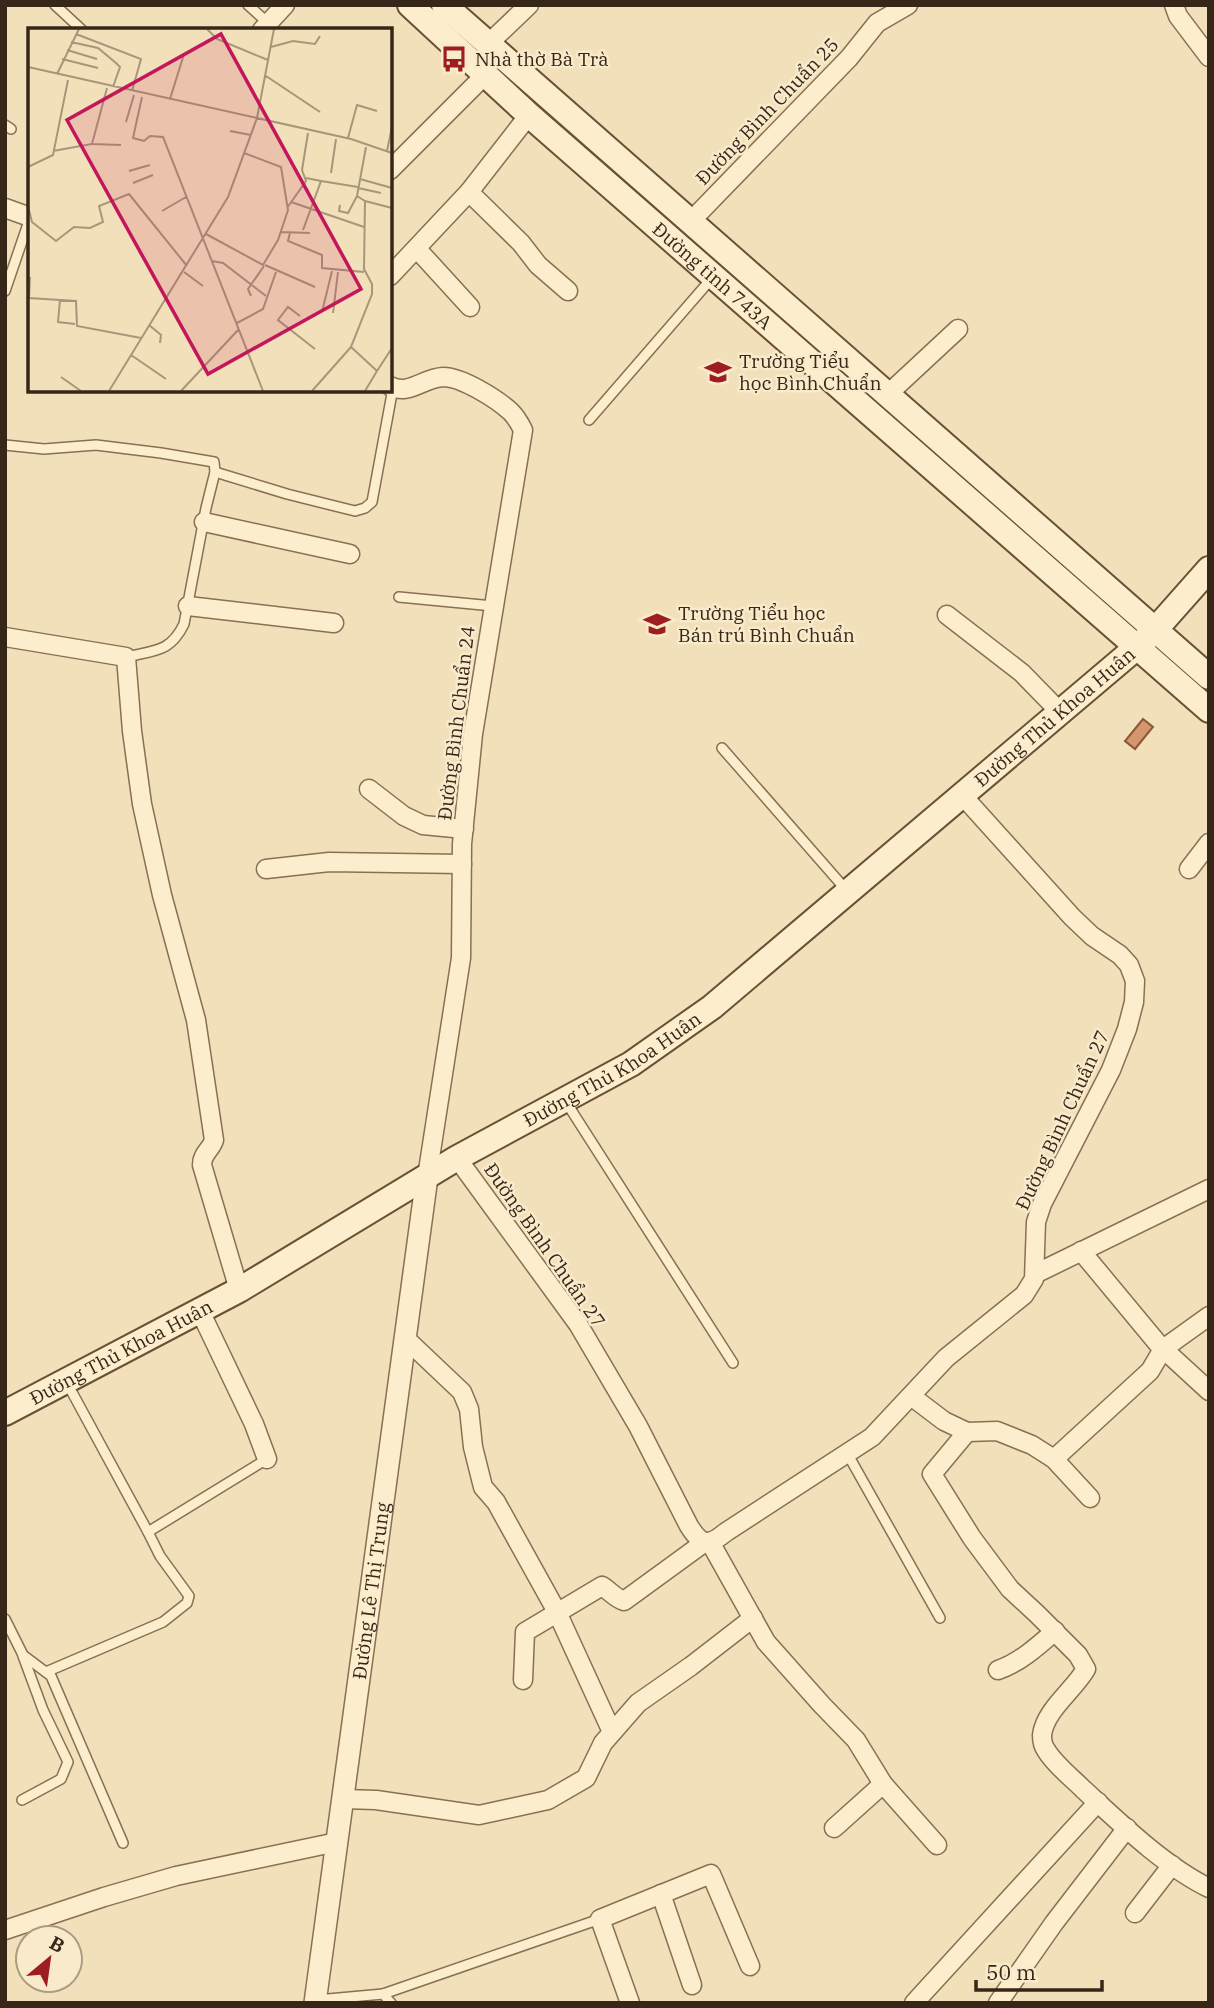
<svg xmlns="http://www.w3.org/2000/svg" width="1214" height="2008" font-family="'IBM Plex Serif',serif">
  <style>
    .building { fill: #d4966c; stroke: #8b5736; stroke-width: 2 }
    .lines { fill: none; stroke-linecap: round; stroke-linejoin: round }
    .service-casing { stroke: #8a6f53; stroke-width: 12 }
    .minor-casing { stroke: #8a6f53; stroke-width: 21 }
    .tertiary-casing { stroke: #8a6f53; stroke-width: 24 }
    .secondary-casing { stroke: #6b5036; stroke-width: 28 }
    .service { stroke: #fcedcd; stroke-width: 9 }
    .minor { stroke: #fcedcd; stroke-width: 18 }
    .tertiary { stroke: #fcedcd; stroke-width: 21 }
    .secondary { stroke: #fcedcd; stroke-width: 24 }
    .labels { text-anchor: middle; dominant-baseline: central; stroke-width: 5; stroke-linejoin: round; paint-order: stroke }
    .poi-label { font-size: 19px; fill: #372719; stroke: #f8eaca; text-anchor: start }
    .street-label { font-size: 19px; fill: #372719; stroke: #f8eaca }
    .inset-road { fill: none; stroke: #a7967a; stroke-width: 2 }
    .view { fill: #c2185b; fill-opacity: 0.15; stroke: #c2185b; stroke-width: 3.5 }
    .inset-edge { fill: none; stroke: #372719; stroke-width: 3.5 }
  </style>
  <rect width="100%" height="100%" fill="#f2e0ba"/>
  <path class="building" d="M 1143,719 L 1153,727 L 1135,749 L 1125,741 Z"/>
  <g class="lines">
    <g class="service-casing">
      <g id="service">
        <path d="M 55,5 L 82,30"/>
        <path d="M 248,5 L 268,23"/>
        <path d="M 5,125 L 11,129"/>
        <path d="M 5,291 L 30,218"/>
        <path d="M 589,420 L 712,278"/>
        <path d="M 5,445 L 44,449 L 96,445 L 161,453 L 214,462 L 215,472 L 206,508 L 184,624 C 170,653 154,650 126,657"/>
        <path d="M 215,472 L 287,494 L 355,511 L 365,508 L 372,502 L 393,388"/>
        <path d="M 399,597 L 493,606"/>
        <path d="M 722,748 L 848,892"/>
        <path d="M 566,1102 L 733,1363"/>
        <path d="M 67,1383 L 148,1532 L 267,1459"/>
        <path d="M 847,1453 L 940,1618"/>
        <path d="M 5,1619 L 23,1655 L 51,1676 L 123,1843"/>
        <path d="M 46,1672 L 163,1622 L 187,1603 L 189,1596 L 160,1556 L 148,1532"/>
        <path d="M 22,1800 L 61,1779 L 68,1762 L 43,1710 L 23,1656"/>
        <path d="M 383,1994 L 600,1919"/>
        <path d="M 317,2000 L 383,1994 L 391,2003"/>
      </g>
    </g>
    <g class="minor-casing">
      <g id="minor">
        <path d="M 1174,5 L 1178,16 L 1209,57"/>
        <path d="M 262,30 L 285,5"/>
        <path d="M 488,44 L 529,5"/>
        <path d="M 390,170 L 485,75"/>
        <path d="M 469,192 L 521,243 L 538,265 L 568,291"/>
        <path d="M 5,208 L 30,217"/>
        <path d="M 690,222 L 849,58 L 877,23 L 908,5"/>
        <path d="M 417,249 L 470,307"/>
        <path d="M 390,276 L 469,192 L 529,115"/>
        <path d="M 390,386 C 409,396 423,378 443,377 C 462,377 497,399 511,412 C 516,417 520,424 523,430 L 473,734 L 462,844 L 461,958 L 427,1177"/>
        <path d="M 887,395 L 958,329"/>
        <path d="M 204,522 L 350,554"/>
        <path d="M 188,606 L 334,623"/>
        <path d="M 947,615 L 1022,673 L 1060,712"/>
        <path d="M 5,637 L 126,657 L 132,731 L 142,804 L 162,895 L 196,1020 L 214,1140 C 211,1150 202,1153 202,1165 L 239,1290"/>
        <path d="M 369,789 L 404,816 L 423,825 L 464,829"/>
        <path d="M 266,869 L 329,862 L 462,864"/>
        <path d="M 1189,869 L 1209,843"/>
        <path d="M 457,1158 L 578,1324 L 638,1426 L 689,1526 C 701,1545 708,1547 726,1532 L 872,1437 L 946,1358 L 1024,1295 L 1034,1279 L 1036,1222 L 1042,1204 L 1111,1070 L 1127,1029 L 1134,1002 L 1135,981 L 1129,965 L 1120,955 L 1092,936 L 1072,917 L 962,795"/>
        <path d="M 1081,1251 L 1159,1345 L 1209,1391"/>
        <path d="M 1035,1274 L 1209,1189"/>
        <path d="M 200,1311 L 254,1424 L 267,1459"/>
        <path d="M 405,1338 L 462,1392 L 469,1409 L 473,1447 L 483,1487 L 496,1502 L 557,1612 L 612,1732"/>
        <path d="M 911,1396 L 944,1421 L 967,1432 L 997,1431 L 1032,1445 L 1054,1459 L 1090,1498"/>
        <path d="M 967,1432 L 932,1474 L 972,1538 L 1010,1589 L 1037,1614 L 1078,1655 L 1086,1669 C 1074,1690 1045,1710 1042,1735 C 1042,1740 1043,1746 1046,1750 C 1055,1765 1071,1777 1083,1789 C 1120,1823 1164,1866 1209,1888"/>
        <path d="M 1054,1459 L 1150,1371 L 1163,1349 L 1209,1316"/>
        <path d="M 710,1542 L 766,1642 L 822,1705 L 856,1740 L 883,1784 L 937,1845"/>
        <path d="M 998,1670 C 1019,1663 1038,1646 1055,1631"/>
        <path d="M 523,1680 L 525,1632 L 602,1586 C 610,1591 615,1598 624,1601 L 705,1542"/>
        <path d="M 343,1799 L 376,1800 L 479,1815 L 548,1800 L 586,1778 L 603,1743 L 638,1703 L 691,1666 L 753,1618"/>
        <path d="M 834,1828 L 883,1784"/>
        <path d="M 661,1894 L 692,1985"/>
        <path d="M 1135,1913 L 1172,1865"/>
        <path d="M 5,1930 L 104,1897 L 176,1876 L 337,1842"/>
        <path d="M 630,2003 L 600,1919 L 711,1874 L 750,1966"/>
        <path d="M 914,2003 L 1098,1802"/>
        <path d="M 998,2003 L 1054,1923 L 1127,1828"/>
      </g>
    </g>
    <g class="tertiary-casing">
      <g id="tertiary">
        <path id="s1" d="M 315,2003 L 427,1177"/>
      </g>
    </g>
    <g class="secondary-casing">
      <g id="secondary">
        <path id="s2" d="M 410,5 L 529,115 L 1209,710"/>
        <path d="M 444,5 L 1209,677"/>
        <path id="s3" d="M 5,1413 L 239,1290 L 457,1158 L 631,1064 L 712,1007 L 1137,647 L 1155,630 L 1209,569"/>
      </g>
    </g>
    <use href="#service" class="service"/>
    <use href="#minor" class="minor"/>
    <use href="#tertiary" class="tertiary"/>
    <use href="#secondary" class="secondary"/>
  </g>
  <defs>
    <g id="bus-bare" transform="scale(2.1)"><path d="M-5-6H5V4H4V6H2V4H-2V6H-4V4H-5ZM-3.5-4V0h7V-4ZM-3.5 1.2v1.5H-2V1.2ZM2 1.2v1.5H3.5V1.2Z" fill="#9e1d20" stroke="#f8eaca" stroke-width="2.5" paint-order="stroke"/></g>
    <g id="school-bare" transform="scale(2.1)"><path d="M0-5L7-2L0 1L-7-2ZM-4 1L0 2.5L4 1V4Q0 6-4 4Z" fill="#9e1d20" stroke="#f8eaca" stroke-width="2.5" paint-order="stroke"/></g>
  </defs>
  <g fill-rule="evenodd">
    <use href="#bus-bare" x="454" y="59"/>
    <use href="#school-bare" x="718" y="372"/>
    <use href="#school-bare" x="657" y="624"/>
  </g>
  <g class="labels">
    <g class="poi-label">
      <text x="475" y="59">Nhà thờ Bà Trà</text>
      <text x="739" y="361">Trường Tiểu<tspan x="739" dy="22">học Bình Chuẩn</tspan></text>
      <text x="678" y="613">Trường Tiểu học<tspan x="678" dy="22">Bán trú Bình Chuẩn</tspan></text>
    </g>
    <g class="street-label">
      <text transform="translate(767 111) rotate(-46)">Đường Bình Chuẩn 25</text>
      <text stroke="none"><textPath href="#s2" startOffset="406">Đường tỉnh 743A</textPath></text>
      <text stroke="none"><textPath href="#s3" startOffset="1265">Đường Thủ Khoa Huân</textPath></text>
      <text transform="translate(456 723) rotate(-83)">Đường Bình Chuẩn 24</text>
      <text stroke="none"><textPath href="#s3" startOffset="698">Đường Thủ Khoa Huân</textPath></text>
      <text transform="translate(1062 1120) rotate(-65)">Đường Bình Chuẩn 27</text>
      <text transform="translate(545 1245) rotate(55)">Đường Bình Chuẩn 27</text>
      <text stroke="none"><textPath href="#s3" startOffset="131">Đường Thủ Khoa Huân</textPath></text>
      <text stroke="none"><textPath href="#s1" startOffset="416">Đường Lê Thị Trung</textPath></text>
    </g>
  </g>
  <g transform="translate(28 28)">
    <rect width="364" height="364" fill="#f2e0ba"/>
    <path class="inset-road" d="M 179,1 L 189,11 L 240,32M 48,6 L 113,31 L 104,63M 43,14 L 70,20 L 88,35 L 92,39 L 85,59M 243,19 L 265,13 L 287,16 L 292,8M 39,22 L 69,31M 34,31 L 70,40M 0,39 L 323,111 L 364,125M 29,46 L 51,1M 238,48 L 292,84M 114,69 L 105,110 L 116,113 L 122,108 L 135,109 L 235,363M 142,71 L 156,26M 98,94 L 106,67M 202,103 L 223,107M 320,110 L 329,77 L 349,83M 64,116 L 93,117M 25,123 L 64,116 L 79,60M 359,123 L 364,99M 0,139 L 25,127 L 40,52M 101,143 L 122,137M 303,145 L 308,111M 332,151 L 364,160M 293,153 L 330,159M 105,155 L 125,147M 330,160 L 353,165M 337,173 L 364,180M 263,174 L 336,199M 312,177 L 311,183 L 320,185 L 329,168M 0,178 L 4,194 L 28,213 L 46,199 L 62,200 L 75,194 L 71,178 L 101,166 L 159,238M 259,180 L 278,153 L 274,142 L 280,105M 134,183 L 158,169M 275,202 L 293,153 L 278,150M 252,204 L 282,205M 262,205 L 260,213 L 294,227 L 294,240 L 336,244M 178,206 L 235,237 L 250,212 L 260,182 L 253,139 L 216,125M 184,233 L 195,235 L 238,268M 237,237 L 287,259M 156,244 L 175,258M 2,249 L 1,270 L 48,273 L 49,298 L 113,310M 223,268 L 220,261 L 236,238M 32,272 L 30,294 L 47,296M 294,284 L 304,243M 305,285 L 310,244M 272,288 L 260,279 L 250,292 L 287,321M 209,295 L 235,281 L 248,244M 121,297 L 133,307 L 132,315M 103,327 L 138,351M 349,343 L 364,320M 33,349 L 53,363M 81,363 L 200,169 L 229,90 L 246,1M 153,363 L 211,301M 284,363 L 323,319M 337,363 L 349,343 L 323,319 L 344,266 L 344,256 L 336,241 L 337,173 L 329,168 L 338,119"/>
    <path class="view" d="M 193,6 L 333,261 L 180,346 L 39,92 Z"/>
    <rect width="364" height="364" class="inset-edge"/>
  </g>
  <rect width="1214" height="2008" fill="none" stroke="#372719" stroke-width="14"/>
  <g transform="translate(49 1959) rotate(29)"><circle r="33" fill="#f8eaca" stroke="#ab9c83" stroke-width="2"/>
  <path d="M0-5L12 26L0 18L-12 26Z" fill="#9e1d20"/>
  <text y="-10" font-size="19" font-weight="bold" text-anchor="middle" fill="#372719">B</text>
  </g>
  <path d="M976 1980v10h126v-10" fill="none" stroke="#372719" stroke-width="3.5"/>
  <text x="986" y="1980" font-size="21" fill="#372719" stroke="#f8eaca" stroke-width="5" paint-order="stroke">50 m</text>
</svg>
